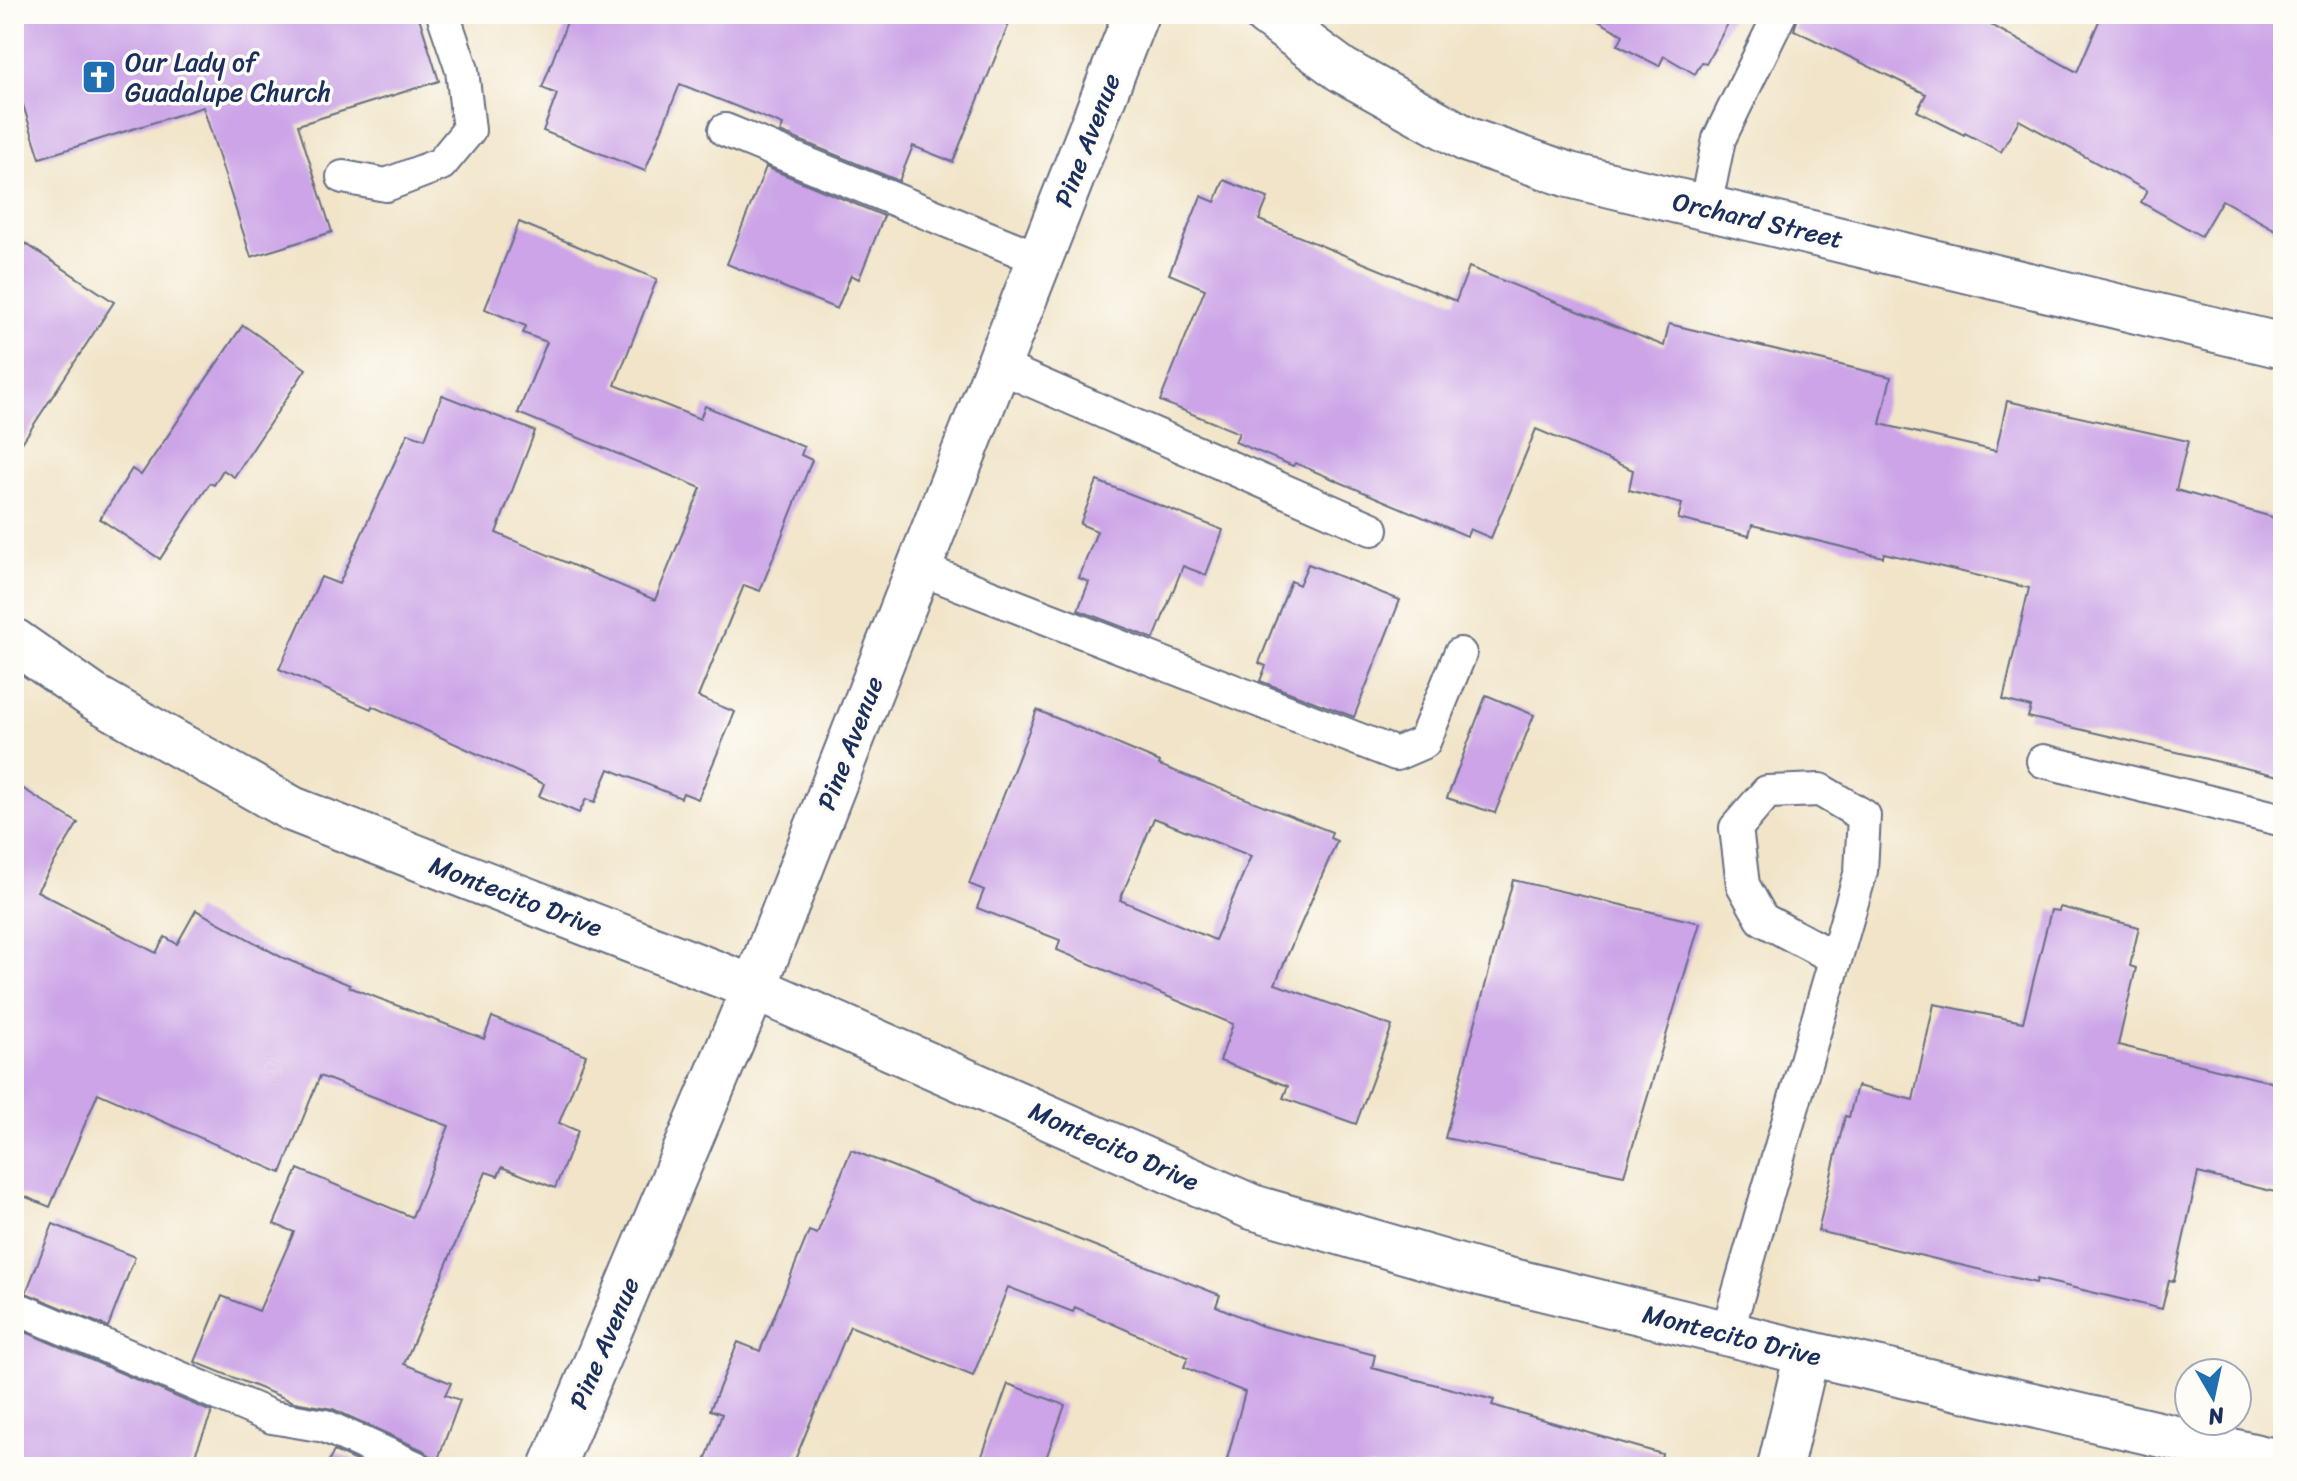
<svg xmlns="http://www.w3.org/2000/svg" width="2297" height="1481" font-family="Sriracha,sans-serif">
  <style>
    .building { fill: #cca4e7; fill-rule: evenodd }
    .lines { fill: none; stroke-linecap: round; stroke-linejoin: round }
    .lane-casing { stroke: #666e83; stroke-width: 36 }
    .street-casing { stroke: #666e83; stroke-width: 48 }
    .lane { stroke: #fff; stroke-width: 32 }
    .street { stroke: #fff; stroke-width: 44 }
    .labels { text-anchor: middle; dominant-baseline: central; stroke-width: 7; stroke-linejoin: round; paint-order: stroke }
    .poi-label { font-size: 26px; fill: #1b2f5e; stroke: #fdfcf7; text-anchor: start }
    .street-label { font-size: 26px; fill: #1b2f5e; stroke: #fdfcf7 }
  </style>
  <rect width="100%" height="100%" fill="#fdfcf7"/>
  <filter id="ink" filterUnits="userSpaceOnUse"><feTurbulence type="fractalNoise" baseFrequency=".0125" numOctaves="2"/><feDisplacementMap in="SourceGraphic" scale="16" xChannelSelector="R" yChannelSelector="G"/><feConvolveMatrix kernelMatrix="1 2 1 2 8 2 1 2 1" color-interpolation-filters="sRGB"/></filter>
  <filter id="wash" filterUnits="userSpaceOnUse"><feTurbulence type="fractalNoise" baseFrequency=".006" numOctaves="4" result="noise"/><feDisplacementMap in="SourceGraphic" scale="32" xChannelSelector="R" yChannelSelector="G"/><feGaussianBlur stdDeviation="1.8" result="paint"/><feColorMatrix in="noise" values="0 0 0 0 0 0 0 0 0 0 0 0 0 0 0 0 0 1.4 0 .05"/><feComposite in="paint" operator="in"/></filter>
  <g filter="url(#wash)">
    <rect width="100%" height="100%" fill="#f1e4c8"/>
    <g id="blocks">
      <g class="building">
        <path d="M 14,14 L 418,14 L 439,81 L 298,125 L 332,232 L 251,257 L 203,107 L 40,158 L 14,77 Z"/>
        <path d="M 570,14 L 1013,14 L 953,162 L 913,146 L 899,181 L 780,132 L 783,125 L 680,84 L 645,171 L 543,131 L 557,94 L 542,88 Z"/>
        <path d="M 1586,14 L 1733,14 L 1706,64 L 1702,62 L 1695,74 L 1664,56 L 1659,66 L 1618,45 L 1623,35 Z"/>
        <path d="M 1799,14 L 1971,14 L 2077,72 L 2102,14 L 2283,14 L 2283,234 L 2222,200 L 2201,236 L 2141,202 L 2147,191 L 2019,120 L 2001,152 L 1965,133 L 1964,135 L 1917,111 L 1926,94 L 1794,30 Z"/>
        <path d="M 766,167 L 884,216 L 859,279 L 851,275 L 837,309 L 727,264 Z"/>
        <path d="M 1224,180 L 1268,198 L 1259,220 L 1456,301 L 1469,267 L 1664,346 L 1669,324 L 1891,377 L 1880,424 L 1996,451 L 2007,401 L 2188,441 L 2176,490 L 2283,520 L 2283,777 L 2028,717 L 2031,707 L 2003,700 L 2029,588 L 1884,553 L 1883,557 L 1752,525 L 1749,536 L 1678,519 L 1682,504 L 1629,490 L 1633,470 L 1536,429 L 1491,538 L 1470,529 L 1467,536 L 1295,463 L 1293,466 L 1235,442 L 1239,433 L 1160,401 L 1205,289 L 1169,274 L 1201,196 L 1215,202 Z"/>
        <path d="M 519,222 L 657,279 L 615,385 L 700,419 L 705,406 L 804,447 L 801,455 L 812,460 L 760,591 L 744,585 L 698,697 L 735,712 L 698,799 L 683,793 L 681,798 L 609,769 L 595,802 L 586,799 L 579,813 L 539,796 L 544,784 L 372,706 L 371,709 L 279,669 L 321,577 L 339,584 L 408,433 L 425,439 L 442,395 L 535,431 L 496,533 L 655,600 L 701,488 L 518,413 L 547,342 L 523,333 L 526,326 L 485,309 Z"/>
        <path d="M 14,236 L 114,302 L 14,455 Z"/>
        <path d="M 243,325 L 306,369 L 234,477 L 223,470 L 214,485 L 210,483 L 160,559 L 100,519 L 132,469 L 141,475 Z"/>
        <path d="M 1097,481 L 1223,530 L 1206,575 L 1183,566 L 1154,639 L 1078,610 L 1089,582 L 1079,578 L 1097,531 L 1080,524 Z"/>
        <path d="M 1308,564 L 1400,600 L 1354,717 L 1260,681 L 1266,666 L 1259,663 L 1291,581 L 1299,585 Z"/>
        <path d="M 1486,695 L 1534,715 L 1495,813 L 1447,798 Z"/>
        <path d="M 1037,710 L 1160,762 L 1159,765 L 1332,832 L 1330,838 L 1337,841 L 1275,984 L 1392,1026 L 1356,1124 L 1283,1098 L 1288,1086 L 1220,1061 L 1233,1024 L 1057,950 L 1060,940 L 977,908 L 984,890 L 969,884 ZM 1154,818 L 1251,856 L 1215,940 L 1120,900 Z"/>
        <path d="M 14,783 L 78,823 L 37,891 L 156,953 L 165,937 L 177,944 L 196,910 L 281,957 L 350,985 L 349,987 L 484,1039 L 492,1017 L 586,1055 L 559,1123 L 578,1131 L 555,1188 L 502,1167 L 498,1176 L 486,1172 L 404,1364 L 451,1383 L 445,1395 L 460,1400 L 435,1467 L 431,1457 L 423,1450 L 333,1409 L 294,1402 L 195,1362 L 222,1296 L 259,1311 L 294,1232 L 274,1224 L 298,1169 L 412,1217 L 449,1126 L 320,1076 L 281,1173 L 98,1093 L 50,1207 L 14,1192 Z"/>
        <path d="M 1513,880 L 1700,923 L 1624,1175 L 1445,1138 Z"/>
        <path d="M 2060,907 L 2139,927 L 2130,966 L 2136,968 L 2118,1045 L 2283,1085 L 2283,1194 L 2198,1173 L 2174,1281 L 2169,1280 L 2162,1309 L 2037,1279 L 2036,1283 L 1818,1231 L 1845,1116 L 1849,1117 L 1857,1086 L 1913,1100 L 1934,1004 L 2023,1022 L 2051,910 L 2059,911 Z"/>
        <path d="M 851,1150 L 1220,1295 L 1216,1306 L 1262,1326 L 1375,1355 L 1372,1368 L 1494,1400 L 1492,1405 L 1662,1454 L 1660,1467 L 1225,1467 L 1245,1392 L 1184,1367 L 1188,1357 L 1075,1307 L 1073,1312 L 1008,1287 L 973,1376 L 850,1326 L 792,1467 L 703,1467 L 722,1414 L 710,1410 L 738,1342 L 760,1351 L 809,1231 L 817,1234 Z"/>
        <path d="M 53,1224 L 135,1257 L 108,1327 L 26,1293 Z"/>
        <path d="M 14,1327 L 212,1412 L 190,1467 L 14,1467 Z"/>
        <path d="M 1008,1384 L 1065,1405 L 1043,1467 L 978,1467 Z"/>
        <path d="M 334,1451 L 369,1467 L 326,1467 Z"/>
      </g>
    </g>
  </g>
  <g filter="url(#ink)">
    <use href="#blocks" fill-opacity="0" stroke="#666e83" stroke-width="2"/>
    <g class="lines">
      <g class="lane-casing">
        <g id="lane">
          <path d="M 725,130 L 1040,259"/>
          <path d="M 343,177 L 386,185 L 441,164 L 469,130 L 462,70 L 443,14"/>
          <path d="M 1705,208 L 1719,139 L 1780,14"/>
          <path d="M 998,366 L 1372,529"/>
          <path d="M 918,568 L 1396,754 L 1424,742 L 1460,654"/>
          <path d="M 2043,761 L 2283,820"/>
          <path d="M 23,1311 L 272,1417 L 325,1426 L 415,1467"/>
          <path d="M 1727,1333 L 1861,871 L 1864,816 L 1820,790 L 1767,792 L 1736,828 L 1743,885 L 1762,919 L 1835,958"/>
        </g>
      </g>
      <g class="street-casing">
        <g id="street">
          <path d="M 1266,14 L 1342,70 L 1468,140 L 1569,175 L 2283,346"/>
          <path d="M 14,641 L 94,697 L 292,809 L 754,988 L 1252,1207 L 1484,1274 L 1807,1353 L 2283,1463"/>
          <path d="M 552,1467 L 754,988 L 1136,14"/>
          <path d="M 1780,1467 L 1807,1353"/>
        </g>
      </g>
      <use href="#lane" class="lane"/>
      <use href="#street" class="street"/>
    </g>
  </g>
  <defs>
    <g id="church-square" transform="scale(1.8)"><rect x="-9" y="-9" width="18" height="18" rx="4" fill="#1f6fb2" stroke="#fdfcf7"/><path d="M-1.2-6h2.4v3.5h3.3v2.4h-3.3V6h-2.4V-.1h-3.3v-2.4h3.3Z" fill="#fff"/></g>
  </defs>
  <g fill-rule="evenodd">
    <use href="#church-square" x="99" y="77"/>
  </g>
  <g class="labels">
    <g class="poi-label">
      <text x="125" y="62">Our Lady of<tspan x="125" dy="30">Guadalupe Church</tspan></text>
    </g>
    <g class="street-label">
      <text transform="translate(1087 140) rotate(-69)">Pine Avenue</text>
      <text transform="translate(1758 220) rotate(13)">Orchard Street</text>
      <text transform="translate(850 743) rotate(-69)">Pine Avenue</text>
      <text transform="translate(516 896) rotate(21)">Montecito Drive</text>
      <text transform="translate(1114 1146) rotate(24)">Montecito Drive</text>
      <text transform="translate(1732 1335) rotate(14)">Montecito Drive</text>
      <text transform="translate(604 1343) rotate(-67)">Pine Avenue</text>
    </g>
  </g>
  <rect width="2297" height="1481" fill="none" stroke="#fdfcf7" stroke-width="48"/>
  <g transform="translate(2213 1397) rotate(171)"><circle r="38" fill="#fdfcf7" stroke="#a3aaba" stroke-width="2"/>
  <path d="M0-6L14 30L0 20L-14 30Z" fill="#1f6fb2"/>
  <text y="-12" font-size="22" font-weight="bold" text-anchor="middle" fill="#1b2f5e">N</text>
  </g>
</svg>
